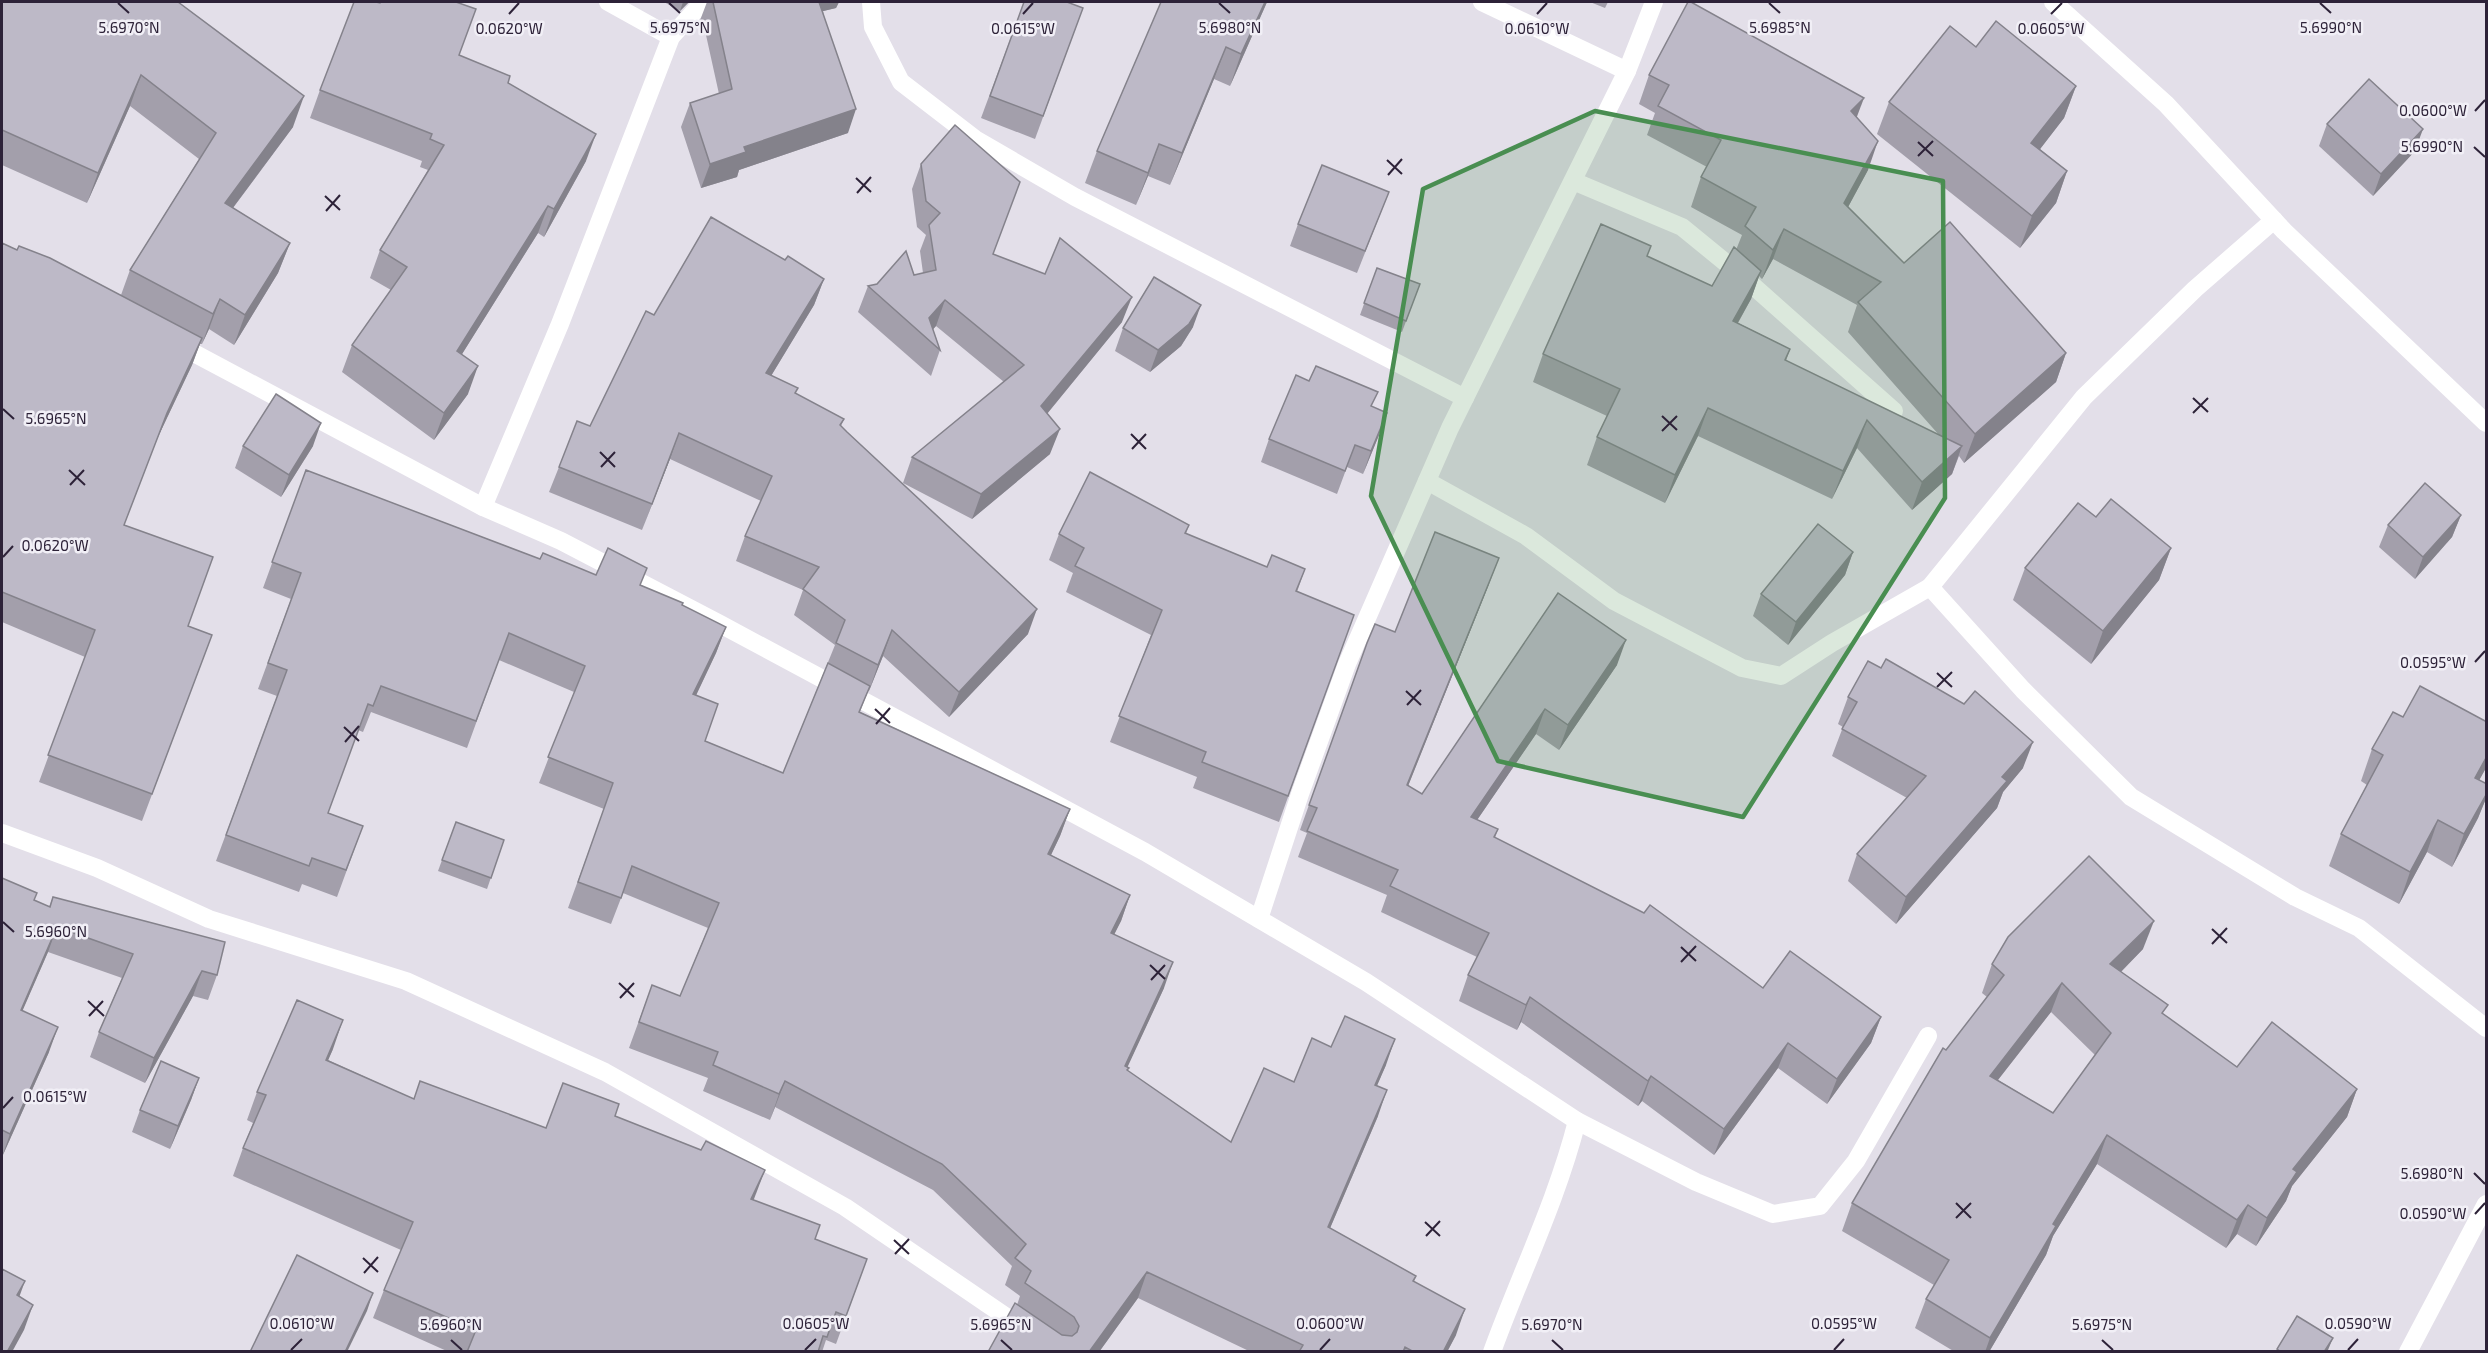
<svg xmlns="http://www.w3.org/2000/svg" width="2488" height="1353" font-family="'Exo 2',sans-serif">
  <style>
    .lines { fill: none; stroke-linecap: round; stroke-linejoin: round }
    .minor { stroke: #fff; stroke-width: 18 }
    .wall { fill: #a39fab; fill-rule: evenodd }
    .shaded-wall { fill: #84828b }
    .building { fill: #bdb9c7; stroke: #84828b; stroke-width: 1.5; fill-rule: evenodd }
    .marked { fill: #498e51; fill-opacity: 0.2; stroke: #498e51; stroke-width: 4.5; stroke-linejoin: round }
    .ticks { fill: none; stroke: #2d2238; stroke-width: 2 }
    .ticks-label { font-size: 15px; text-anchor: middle; fill: #2d2238; stroke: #f1eff6; stroke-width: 5; stroke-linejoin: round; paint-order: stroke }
  </style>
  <rect width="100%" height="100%" fill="#e3dfe9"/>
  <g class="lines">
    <g class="minor">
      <path d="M 608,2 L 671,37"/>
      <path d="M 871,2 L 873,27 L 901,82 L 975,139 L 1075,197 L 1465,398"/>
      <path d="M 1482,2 L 1627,71"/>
      <path d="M 2053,2 L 2166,104 L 2284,231 L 2486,423"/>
      <path d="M 1573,181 L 1682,227 L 1742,276 L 1894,411"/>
      <path d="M 175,343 L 483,507 L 561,541 L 720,624 L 1145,852 L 1366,982 L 1577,1121 C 1557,1200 1520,1275 1492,1352"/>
      <path d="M 1427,481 L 1526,536 L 1614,601 L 1742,668 L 1781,676 L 1832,643 L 1930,587 L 2023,690 L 2131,797 L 2295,897 L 2359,928 L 2486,1028"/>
      <path d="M 483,507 L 560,324 L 671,37 L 703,2"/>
      <path d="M 1930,587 L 2084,397 L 2195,289 L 2274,220"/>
      <path d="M 2,833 L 97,868 L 209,919 L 406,981 L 605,1072 L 845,1207 L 1058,1352"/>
      <path d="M 1259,919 L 1300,794 L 1347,664 L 1450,428 L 1627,71 L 1654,2"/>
      <path d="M 1577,1121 L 1696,1182 L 1773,1214 L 1820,1206 L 1856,1161 L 1928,1036"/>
      <path d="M 2408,1352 L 2486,1204"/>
    </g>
  </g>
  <g class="wall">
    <path d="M 2,2 L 293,127 L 233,208 L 290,243 L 278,273 L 234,345 L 209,329 L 202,344 L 200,344 L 192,365 L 157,439 L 124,525 L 188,626 L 212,635 L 142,821 L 39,782 L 85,657 L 2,622 L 2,243 L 121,295 L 130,270 L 199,159 L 130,106 L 87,203 L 2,165 Z"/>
    <path d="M 664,2 L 689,2 L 680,11 Z"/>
    <path d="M 707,2 L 839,2 L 836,8 L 823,11 L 848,133 L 739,170 L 737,177 L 701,188 L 681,127 L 690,103 L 719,94 L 704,26 L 699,23 Z"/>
    <path d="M 1024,2 L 1083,8 L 1035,139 L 981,118 Z"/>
    <path d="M 1267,2 L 1230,86 L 1214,79 L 1170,185 L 1148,176 L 1136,205 L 1085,183 L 1097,151 Z"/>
    <path d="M 1590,2 L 1608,2 L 1605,8 Z"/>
    <path d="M 1976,47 L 2076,86 L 2064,118 L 2040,149 L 2067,171 L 2056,203 L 2020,248 L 1877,134 L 1889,102 Z"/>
    <path d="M 459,55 L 508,83 L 586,161 L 544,237 L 538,233 L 462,354 L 468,394 L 434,440 L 342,372 L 352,345 L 391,290 L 370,278 L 380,250 L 428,170 L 420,167 L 422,161 L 310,118 L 320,90 Z"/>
    <path d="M 1649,75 L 1857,117 L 1868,170 L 1848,207 L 1904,263 L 2066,353 L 2056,382 L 1964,463 L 1959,456 L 1952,474 L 1912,510 L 1857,448 L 1832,499 L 1698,436 L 1665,503 L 1587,465 L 1597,437 L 1607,416 L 1533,382 L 1543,354 L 1647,257 L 1712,286 L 1736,250 L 1742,235 L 1691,207 L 1701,177 L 1707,167 L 1647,135 L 1655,113 L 1639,104 ZM 1773,259 L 1857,305 L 1848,332 L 1939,435 L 1786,361 L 1790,349 L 1738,323 L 1751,299 L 1759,276 L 1762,279 Z"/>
    <path d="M 2327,124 L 2415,151 L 2373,196 L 2319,146 Z"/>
    <path d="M 921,164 L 993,254 L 1122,322 L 1047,414 L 1050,454 L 972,519 L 903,483 L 912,457 L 1004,382 L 936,326 L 933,329 L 940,350 L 931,376 L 858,312 L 868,286 L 923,273 L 920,251 L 926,235 L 917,227 L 912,189 Z"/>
    <path d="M 1389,192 L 1357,273 L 1290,246 L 1298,224 Z"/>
    <path d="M 785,260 L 824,279 L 814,305 L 771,376 L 796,394 L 844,419 L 841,426 L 1028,634 L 949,717 L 883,656 L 869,691 L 868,691 L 860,712 L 1070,809 L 1060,836 L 1051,855 L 1130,895 L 1121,921 L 1114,934 L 1164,988 L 1127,1067 L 1128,1071 L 1231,1142 L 1294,1082 L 1331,1047 L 1386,1065 L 1377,1085 L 1378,1116 L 1330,1228 L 1416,1276 L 1414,1282 L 1456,1335 L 1447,1352 L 1251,1352 L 1138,1298 L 1099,1352 L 988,1352 L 1017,1305 L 1020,1296 L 1005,1285 L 1012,1266 L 933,1190 L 775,1107 L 770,1120 L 703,1091 L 708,1078 L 629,1048 L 652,985 L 680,996 L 708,928 L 623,893 L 611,924 L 568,908 L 604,809 L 539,783 L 574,692 L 499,660 L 467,748 L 371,712 L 363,732 L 358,730 L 328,813 L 363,826 L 337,897 L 302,884 L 299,892 L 216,861 L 277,696 L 258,689 L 291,599 L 263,588 L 306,470 L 540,559 L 596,575 L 641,585 L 726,627 L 716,653 L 696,695 L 705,741 L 783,773 L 835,645 L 794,615 L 803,590 L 736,561 L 745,536 L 761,501 L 670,459 L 642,530 L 549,492 L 559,467 L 590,426 L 654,315 Z"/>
    <path d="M 1377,268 L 1420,284 L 1402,332 L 1360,315 Z"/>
    <path d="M 1193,327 L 1181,346 L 1150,372 L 1115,351 L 1123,328 Z"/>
    <path d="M 1309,381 L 1372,406 L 1379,435 L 1363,474 L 1347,467 L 1337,494 L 1261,462 L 1269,439 Z"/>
    <path d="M 243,446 L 313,446 L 281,497 L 235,468 Z"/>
    <path d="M 2461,515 L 2452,537 L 2415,579 L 2379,547 L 2388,525 Z"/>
    <path d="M 2096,517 L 2171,548 L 2159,580 L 2091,664 L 2013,600 L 2025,568 Z"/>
    <path d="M 1189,525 L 1186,534 L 1267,567 L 1305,569 L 1297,592 L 1354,615 L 1279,822 L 1193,788 L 1197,777 L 1110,742 L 1151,635 L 1066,592 L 1073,573 L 1049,560 L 1059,534 Z"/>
    <path d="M 1853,552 L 1845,575 L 1788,645 L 1753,616 L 1761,594 Z"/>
    <path d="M 1489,584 L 1408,786 L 1422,794 L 1558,593 L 1617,665 L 1559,750 L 1536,734 L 1477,820 L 1498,829 L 1495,838 L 1763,988 L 1881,1017 L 1871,1043 L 1827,1104 L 1778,1068 L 1714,1155 L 1642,1101 L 1638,1106 L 1521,1022 L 1517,1030 L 1459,1001 L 1468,975 L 1477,957 L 1381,912 L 1387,895 L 1298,857 L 1307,833 L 1300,830 L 1367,643 L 1395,632 Z"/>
    <path d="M 1848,697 L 2023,768 L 2003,792 L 1997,808 L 1896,924 L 1848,881 L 1857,854 L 1907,798 L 1832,756 L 1843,727 L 1838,724 Z"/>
    <path d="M 2403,717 L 2487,722 L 2487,766 L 2479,780 L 2487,784 L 2487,796 L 2478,818 L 2452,867 L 2427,852 L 2399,904 L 2329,866 L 2341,834 L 2367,785 L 2361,781 L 2372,749 Z"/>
    <path d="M 456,822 L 504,840 L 487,889 L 438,871 Z"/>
    <path d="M 2,878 L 34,900 L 49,907 L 53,897 L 217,975 L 208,1000 L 193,996 L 145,1083 L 90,1057 L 99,1032 L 122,978 L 48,952 L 22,1011 L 49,1052 L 2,1157 Z"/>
    <path d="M 2143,949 L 2121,972 L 2164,1015 L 2237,1067 L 2357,1089 L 2347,1117 L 2292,1186 L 2286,1201 L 2256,1246 L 2237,1234 L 2226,1248 L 2097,1164 L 2053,1236 L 2046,1255 L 1989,1352 L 1955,1352 L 1915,1328 L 1926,1299 L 1934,1285 L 1842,1231 L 1852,1203 L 1987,997 L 1982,993 L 1992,964 ZM 2051,1012 L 2095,1055 L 2053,1113 L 1998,1080 Z"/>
    <path d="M 333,1049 L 328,1060 L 414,1099 L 546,1128 L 615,1116 L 754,1200 L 815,1239 L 867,1259 L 836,1344 L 826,1340 L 822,1352 L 449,1352 L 373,1318 L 384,1290 L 401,1250 L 233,1176 L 243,1148 L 253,1123 L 247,1120 L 257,1092 Z"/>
    <path d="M 199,1078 L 191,1100 L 170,1149 L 132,1132 L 140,1110 Z"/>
  </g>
  <g class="shaded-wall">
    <path d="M 683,2 L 689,2 L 680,11 Z"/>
    <path d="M 812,2 L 839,2 L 836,8 L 807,15 Z"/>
    <path d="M 1265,2 L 1267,2 L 1230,86 L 1241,54 Z"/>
    <path d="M 1226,47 L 1214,79 L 1170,185 L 1182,153 Z"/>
    <path d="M 141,75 L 130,106 L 87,203 L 98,173 Z"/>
    <path d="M 2076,86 L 2064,118 L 2020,175 L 2031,143 Z"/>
    <path d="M 304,96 L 293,127 L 214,233 L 225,203 Z"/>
    <path d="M 1864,98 L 1853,127 L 1851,111 Z"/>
    <path d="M 856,109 L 848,133 L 739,170 L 737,177 L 701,188 L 710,164 L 744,147 Z"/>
    <path d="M 2423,129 L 2415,151 L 2373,196 L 2381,174 Z"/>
    <path d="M 596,134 L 586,161 L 544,237 L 554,209 Z"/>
    <path d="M 1878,141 L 1868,170 L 1834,233 L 1844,203 Z"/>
    <path d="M 1159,144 L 1148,176 L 1136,205 L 1148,173 Z"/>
    <path d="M 2067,171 L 2056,203 L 2020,248 L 2032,216 Z"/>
    <path d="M 548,206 L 538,233 L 447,378 L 457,351 Z"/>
    <path d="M 1784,229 L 1773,259 L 1762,279 L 1773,250 Z"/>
    <path d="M 290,243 L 278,273 L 234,345 L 245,315 Z"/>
    <path d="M 1761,271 L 1751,299 L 1723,349 L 1733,321 Z"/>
    <path d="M 824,279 L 814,305 L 757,399 L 766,373 Z"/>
    <path d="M 1132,297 L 1122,322 L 1032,432 L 1041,406 Z"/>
    <path d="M 220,299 L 209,329 L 202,344 L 213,314 Z"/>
    <path d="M 945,300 L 936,326 L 926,337 L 929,318 Z"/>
    <path d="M 1201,305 L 1193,327 L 1181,346 L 1150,372 L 1158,350 Z"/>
    <path d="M 202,338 L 192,365 L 157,439 L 167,413 Z"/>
    <path d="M 2066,353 L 2056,382 L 1964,463 L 1975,434 Z"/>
    <path d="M 478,366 L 468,394 L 434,440 L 444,413 Z"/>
    <path d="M 1708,408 L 1698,436 L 1665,503 L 1675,475 Z"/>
    <path d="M 1387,413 L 1379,435 L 1363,474 L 1371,451 Z"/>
    <path d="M 1867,420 L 1857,448 L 1832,499 L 1843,471 Z"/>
    <path d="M 321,423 L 313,446 L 281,497 L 289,475 Z"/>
    <path d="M 1060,429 L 1050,454 L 972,519 L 981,494 Z"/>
    <path d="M 679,433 L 670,459 L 642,530 L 652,504 Z"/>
    <path d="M 1962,446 L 1952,474 L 1912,510 L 1922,482 Z"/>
    <path d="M 2461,515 L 2452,537 L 2415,579 L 2423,557 Z"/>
    <path d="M 2171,548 L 2159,580 L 2091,664 L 2103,631 Z"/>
    <path d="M 1853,552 L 1845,575 L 1788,645 L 1796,622 Z"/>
    <path d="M 1499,558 L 1489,584 L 1398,811 L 1407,785 Z"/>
    <path d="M 1037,609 L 1028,634 L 949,717 L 959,692 Z"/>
    <path d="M 726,627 L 716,653 L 684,721 L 693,694 Z"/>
    <path d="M 892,630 L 883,656 L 869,691 L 878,665 Z"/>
    <path d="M 1626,640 L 1617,665 L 1559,750 L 1568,725 Z"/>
    <path d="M 1545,709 L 1536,734 L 1462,842 L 1471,817 Z"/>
    <path d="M 2033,742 L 2023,768 L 2003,792 L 1997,808 L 1896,924 L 1906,897 L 2002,777 Z"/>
    <path d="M 2487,756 L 2487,766 L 2463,810 L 2475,778 Z"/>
    <path d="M 2487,793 L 2487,796 L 2478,818 L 2452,867 L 2464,834 Z"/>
    <path d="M 1070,809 L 1060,836 L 1039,880 L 1048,854 Z"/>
    <path d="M 2438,820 L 2427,852 L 2399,904 L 2410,872 Z"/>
    <path d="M 1130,895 L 1121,921 L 1102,959 L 1111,933 Z"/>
    <path d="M 2154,921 L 2143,949 L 2100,993 L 2110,964 Z"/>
    <path d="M 57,927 L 48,952 L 12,1035 L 21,1010 Z"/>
    <path d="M 1173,962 L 1164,988 L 1116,1092 L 1125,1066 Z"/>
    <path d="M 202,971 L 193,996 L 145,1083 L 154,1058 Z"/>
    <path d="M 2062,983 L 2051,1012 L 1979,1104 L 1990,1076 Z"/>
    <path d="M 1530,997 L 1521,1022 L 1517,1030 L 1526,1005 Z"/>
    <path d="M 1881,1017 L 1871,1043 L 1827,1104 L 1837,1079 Z"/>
    <path d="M 343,1020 L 333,1049 L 316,1088 L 326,1060 Z"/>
    <path d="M 58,1027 L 49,1052 L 2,1157 L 10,1134 Z"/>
    <path d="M 1395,1039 L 1386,1065 L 1366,1111 L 1375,1085 Z"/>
    <path d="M 1788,1043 L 1778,1068 L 1714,1155 L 1724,1129 Z"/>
    <path d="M 1651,1076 L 1642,1101 L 1638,1106 L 1648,1081 Z"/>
    <path d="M 199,1078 L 191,1100 L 170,1149 L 178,1126 Z"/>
    <path d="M 785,1081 L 770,1120 L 779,1094 Z"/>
    <path d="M 2357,1089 L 2347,1117 L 2292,1186 L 2286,1201 L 2256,1246 L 2267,1218 L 2293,1169 Z"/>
    <path d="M 1387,1090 L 1378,1116 L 1319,1254 L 1328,1227 Z"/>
    <path d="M 2107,1135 L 2097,1164 L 2053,1236 L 2046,1255 L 1989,1352 L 1985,1352 L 1990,1338 L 2053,1224 Z"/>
    <path d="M 765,1170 L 754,1199 L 740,1228 L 751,1199 Z"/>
    <path d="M 2248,1205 L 2237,1234 L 2226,1248 L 2237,1220 Z"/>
    <path d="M 1147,1272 L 1138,1298 L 1099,1352 L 1089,1352 Z"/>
    <path d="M 25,1281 L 16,1306 L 17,1295 Z"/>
    <path d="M 373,1293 L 367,1311 L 347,1352 L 345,1352 Z"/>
    <path d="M 33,1305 L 24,1330 L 12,1352 L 7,1352 Z"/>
    <path d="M 1465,1309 L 1456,1335 L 1447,1352 L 1443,1352 Z"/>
    <path d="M 2333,1338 L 2328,1350 L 2327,1352 L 2324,1352 Z"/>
  </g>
  <g class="building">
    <path d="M 2,2 L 178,2 L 304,96 L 225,203 L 290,243 L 245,315 L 220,299 L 213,314 L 130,270 L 216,133 L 141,75 L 98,173 L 2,130 Z"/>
    <path d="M 354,2 L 376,2 L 380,3 L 381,2 L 456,2 L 476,9 L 459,55 L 510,76 L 508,83 L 596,134 L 554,209 L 548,206 L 457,351 L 478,366 L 444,413 L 352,345 L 407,267 L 380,250 L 444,145 L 430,139 L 432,134 L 320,90 Z"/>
    <path d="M 712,2 L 819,2 L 856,109 L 744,147 L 746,152 L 710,164 L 690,103 L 732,89 L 713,2 Z"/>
    <path d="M 1024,2 L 1067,2 L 1083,8 L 1043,116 L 990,96 Z"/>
    <path d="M 1161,2 L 1265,2 L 1241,54 L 1226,47 L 1182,153 L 1159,144 L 1148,173 L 1097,151 Z"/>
    <path d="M 1688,2 L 1691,2 L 1864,98 L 1851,111 L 1878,141 L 1844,203 L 1904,263 L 1950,222 L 2066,353 L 1975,434 L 1858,302 L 1881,282 L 1784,229 L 1773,250 L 1745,226 L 1756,207 L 1701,177 L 1721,140 L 1658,106 L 1669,85 L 1649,75 Z"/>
    <path d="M 1996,21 L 2076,86 L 2031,143 L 2067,171 L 2032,216 L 1889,102 L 1950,26 L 1976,47 Z"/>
    <path d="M 2369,79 L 2423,129 L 2381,174 L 2327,124 Z"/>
    <path d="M 955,125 L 1020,182 L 993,254 L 1045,274 L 1060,238 L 1132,297 L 1041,406 L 1060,429 L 981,494 L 912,457 L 1024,365 L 945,300 L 929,318 L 940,350 L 868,286 L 877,284 L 906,251 L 914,275 L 936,270 L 929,225 L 940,213 L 926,201 L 921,164 Z"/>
    <path d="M 1322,165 L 1389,192 L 1365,251 L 1298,224 Z"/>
    <path d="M 711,217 L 785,260 L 788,256 L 824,279 L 766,373 L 798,388 L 795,393 L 844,419 L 840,425 L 847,432 L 1037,609 L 959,692 L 892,630 L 878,665 L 836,643 L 845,620 L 803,589 L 819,567 L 745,536 L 772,476 L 679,433 L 652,504 L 559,467 L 577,421 L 590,426 L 646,311 L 654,315 Z"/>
    <path d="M 1601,224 L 1651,246 L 1647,256 L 1712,286 L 1734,247 L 1761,271 L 1733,321 L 1790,349 L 1785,360 L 1962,446 L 1922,482 L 1867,420 L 1843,471 L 1708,408 L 1675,475 L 1597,437 L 1620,389 L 1543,354 Z"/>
    <path d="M 2,243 L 17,250 L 19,246 L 50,258 L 202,338 L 167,413 L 124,525 L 213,557 L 188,626 L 212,635 L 152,794 L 48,755 L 95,630 L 2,592 Z"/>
    <path d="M 1377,268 L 1420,284 L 1406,321 L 1364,303 Z"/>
    <path d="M 1154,277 L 1201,305 L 1189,324 L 1158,350 L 1123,328 Z"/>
    <path d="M 1316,366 L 1378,392 L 1371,406 L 1387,413 L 1371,451 L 1355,445 L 1345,471 L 1269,439 L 1296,375 L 1309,381 Z"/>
    <path d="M 276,394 L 321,423 L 289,475 L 243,446 Z"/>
    <path d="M 306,470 L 540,559 L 543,553 L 596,575 L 608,548 L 647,568 L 640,585 L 683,603 L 682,605 L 726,627 L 693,694 L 718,704 L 705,741 L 783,773 L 828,663 L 870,686 L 859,712 L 1070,809 L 1048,854 L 1130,895 L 1111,933 L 1173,962 L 1125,1066 L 1129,1068 L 1127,1070 L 1231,1142 L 1264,1068 L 1294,1082 L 1312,1038 L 1331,1047 L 1345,1016 L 1395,1039 L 1375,1085 L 1387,1090 L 1328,1227 L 1416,1276 L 1413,1281 L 1465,1309 L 1443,1352 L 1414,1352 L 1405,1347 L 1403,1352 L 1299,1352 L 1303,1345 L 1147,1272 L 1089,1352 L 988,1352 L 1015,1303 L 1062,1335 L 1072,1336 L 1077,1332 L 1079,1326 L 1074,1317 L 1025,1283 L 1031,1271 L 1015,1258 L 1026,1244 L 942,1164 L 785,1081 L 779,1094 L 713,1065 L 718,1052 L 639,1022 L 652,985 L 680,996 L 719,903 L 632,866 L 621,898 L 578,882 L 613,783 L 548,757 L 585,666 L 509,633 L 476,721 L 381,686 L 373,706 L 368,704 L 328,813 L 363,826 L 346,870 L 312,858 L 309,866 L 226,835 L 287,670 L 268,663 L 301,573 L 272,562 Z"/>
    <path d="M 1090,472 L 1189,525 L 1185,533 L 1267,567 L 1272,555 L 1305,569 L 1296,591 L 1354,615 L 1288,796 L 1202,762 L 1206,752 L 1119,716 L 1162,610 L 1075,566 L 1084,548 L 1059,534 Z"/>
    <path d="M 2425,483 L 2461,515 L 2423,557 L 2388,525 Z"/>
    <path d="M 2111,499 L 2171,548 L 2103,631 L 2025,568 L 2078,503 L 2096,517 Z"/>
    <path d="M 1818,524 L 1853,552 L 1796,622 L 1761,594 Z"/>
    <path d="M 1435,532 L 1499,558 L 1407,785 L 1422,794 L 1558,593 L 1626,640 L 1568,725 L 1545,709 L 1471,817 L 1498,829 L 1494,837 L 1644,913 L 1650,905 L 1763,988 L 1790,951 L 1881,1017 L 1837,1079 L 1788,1043 L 1724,1129 L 1651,1076 L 1648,1081 L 1530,997 L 1526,1005 L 1468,975 L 1489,933 L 1390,886 L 1398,870 L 1307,831 L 1317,808 L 1309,805 L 1367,643 L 1375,624 L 1395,632 Z"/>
    <path d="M 1886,659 L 1964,704 L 1975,691 L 2033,742 L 2002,777 L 2007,781 L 1906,897 L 1857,854 L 1926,776 L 1842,729 L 1857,702 L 1848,697 L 1868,661 L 1881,668 Z"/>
    <path d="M 2420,686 L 2487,722 L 2487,756 L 2475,778 L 2487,784 L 2487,793 L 2464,834 L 2438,820 L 2410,872 L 2341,834 L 2383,755 L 2372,749 L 2393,712 L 2403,717 Z"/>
    <path d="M 456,822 L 504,840 L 491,878 L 442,860 Z"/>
    <path d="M 2089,856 L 2154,921 L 2110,964 L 2168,1005 L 2162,1013 L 2237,1067 L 2272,1022 L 2357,1089 L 2293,1169 L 2297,1172 L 2267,1218 L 2248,1205 L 2237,1220 L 2107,1135 L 2053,1224 L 2056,1226 L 1990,1338 L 1926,1299 L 1949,1260 L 1852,1203 L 1943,1048 L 1946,1050 L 2004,975 L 1992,964 L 2008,937 ZM 2062,983 L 2111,1033 L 2053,1113 L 1990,1076 Z"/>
    <path d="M 2,878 L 37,893 L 34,900 L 50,907 L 53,897 L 225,942 L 217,975 L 202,971 L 154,1058 L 99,1032 L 133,954 L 57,927 L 21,1010 L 58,1027 L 10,1134 L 2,1130 Z"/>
    <path d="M 297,1000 L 343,1020 L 326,1060 L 414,1099 L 420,1081 L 546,1128 L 563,1083 L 619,1104 L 615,1116 L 701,1150 L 706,1141 L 765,1170 L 751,1199 L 820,1225 L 815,1239 L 867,1259 L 846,1316 L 836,1312 L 827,1337 L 823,1336 L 818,1352 L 467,1352 L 476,1330 L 384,1290 L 413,1222 L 243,1148 L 266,1095 L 257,1092 Z"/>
    <path d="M 161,1061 L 199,1078 L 178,1126 L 140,1110 Z"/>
    <path d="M 297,1255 L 373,1293 L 345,1352 L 250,1352 Z"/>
    <path d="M 2,1269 L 25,1281 L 17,1295 L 33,1305 L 7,1352 L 2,1351 Z"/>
    <path d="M 2297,1316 L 2333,1338 L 2324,1352 L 2281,1352 L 2277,1349 Z"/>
  </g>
  <path class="marked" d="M 1595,111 L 1943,181 L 1945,498 L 1743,817 L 1498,761 L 1371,496 L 1423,189 Z"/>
  <path class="ticks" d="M 118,3 L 129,13M 669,3 L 680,13M 1219,3 L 1230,13M 1769,3 L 1780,13M 2320,3 L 2331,13M 509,14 L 519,3M 1023,14 L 1033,3M 1537,14 L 1547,3M 2051,14 L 2062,3M 2475,111 L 2485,100M 1918,142 L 1933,156M 2474,147 L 2485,157M 1918,156 L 1933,141M 1387,160 L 1402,174M 1388,175 L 1402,159M 856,178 L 871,192M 857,193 L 871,177M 325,196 L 340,210M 326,211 L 340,195M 2193,398 L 2208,412M 3,409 L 14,419M 2193,413 L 2208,398M 1662,416 L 1677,430M 1662,431 L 1677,416M 1131,434 L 1146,449M 1132,449 L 1146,434M 600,452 L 615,467M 601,467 L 615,452M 69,470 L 85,485M 70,485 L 84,470M 3,557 L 13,546M 2475,662 L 2485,651M 1937,673 L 1952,687M 1937,687 L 1952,672M 1406,691 L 1421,705M 1407,705 L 1421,690M 875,709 L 890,723M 876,724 L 890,708M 344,727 L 359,741M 345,742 L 359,726M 3,922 L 14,932M 2212,929 L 2227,943M 2212,944 L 2227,928M 1681,947 L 1696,961M 1681,962 L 1696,946M 1150,965 L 1165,979M 1151,980 L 1165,965M 619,983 L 634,997M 620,998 L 634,983M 88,1001 L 104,1016M 89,1016 L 103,1001M 3,1108 L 13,1097M 2474,1173 L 2485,1184M 1956,1203 L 1971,1218M 2475,1214 L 2485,1203M 1956,1218 L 1971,1203M 1425,1222 L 1440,1236M 1426,1236 L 1440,1221M 894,1240 L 909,1254M 895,1254 L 909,1239M 363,1258 L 378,1272M 364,1273 L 378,1257M 451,1340 L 462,1350M 1001,1340 L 1012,1350M 1552,1340 L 1563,1350M 2102,1340 L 2113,1350M 291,1350 L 302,1339M 805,1350 L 816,1339M 1320,1350 L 1330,1339M 1834,1350 L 1844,1339M 2348,1350 L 2358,1339"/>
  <g class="ticks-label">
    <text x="129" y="33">5.6970°N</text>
    <text x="680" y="33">5.6975°N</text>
    <text x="1230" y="33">5.6980°N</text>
    <text x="1780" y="33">5.6985°N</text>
    <text x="2331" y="33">5.6990°N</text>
    <text x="1023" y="34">0.0615°W</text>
    <text x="1537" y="34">0.0610°W</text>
    <text x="2051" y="34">0.0605°W</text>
    <text x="509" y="34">0.0620°W</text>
    <text x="2433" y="116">0.0600°W</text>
    <text x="2432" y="152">5.6990°N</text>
    <text x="56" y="424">5.6965°N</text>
    <text x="55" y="551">0.0620°W</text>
    <text x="2433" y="668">0.0595°W</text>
    <text x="56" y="937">5.6960°N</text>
    <text x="55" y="1102">0.0615°W</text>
    <text x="2432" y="1179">5.6980°N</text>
    <text x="2433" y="1219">0.0590°W</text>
    <text x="302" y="1329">0.0610°W</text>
    <text x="816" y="1329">0.0605°W</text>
    <text x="1330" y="1329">0.0600°W</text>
    <text x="1844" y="1329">0.0595°W</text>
    <text x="2358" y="1329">0.0590°W</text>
    <text x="451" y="1330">5.6960°N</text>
    <text x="1001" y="1330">5.6965°N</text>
    <text x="1552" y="1330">5.6970°N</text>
    <text x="2102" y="1330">5.6975°N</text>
  </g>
  <rect width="2488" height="1353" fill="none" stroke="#2d2238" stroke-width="6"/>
</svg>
